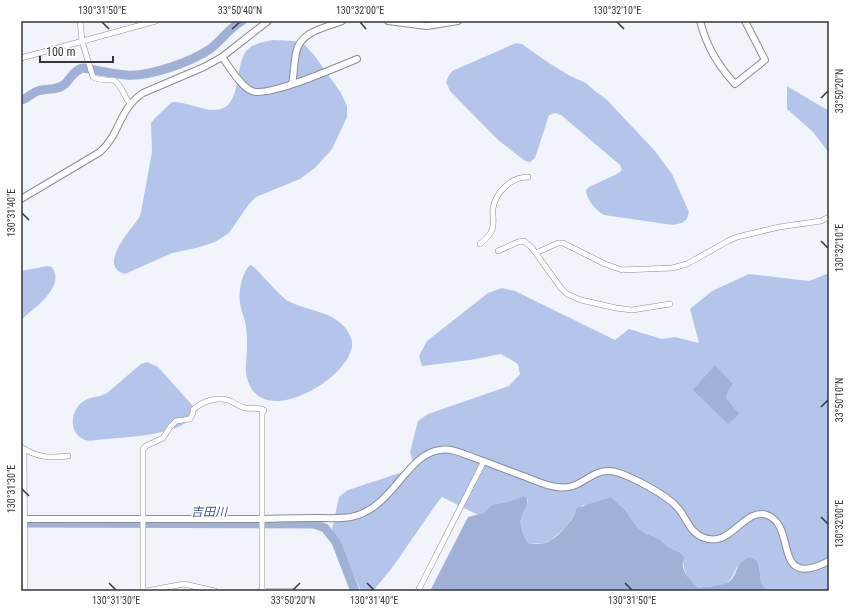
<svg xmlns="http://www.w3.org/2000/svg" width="850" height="612" font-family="'Roboto Condensed','Noto Sans JP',sans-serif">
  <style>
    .forest { fill: #b4c5ec }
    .water { fill: #9fb1d7 }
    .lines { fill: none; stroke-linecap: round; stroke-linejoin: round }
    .river { stroke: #9fb1d7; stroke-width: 9 }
    .minor-casing { stroke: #8b8d93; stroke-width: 6 }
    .tertiary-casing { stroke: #8b8d93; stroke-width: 8 }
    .minor { stroke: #fff; stroke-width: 5 }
    .tertiary { stroke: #fff; stroke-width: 6 }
    .ticks { fill: none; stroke: #36373a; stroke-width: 1.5 }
    .labels { text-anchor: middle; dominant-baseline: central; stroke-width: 3.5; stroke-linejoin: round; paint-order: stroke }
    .water-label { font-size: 12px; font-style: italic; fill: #3f5487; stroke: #fff }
    .neatline { fill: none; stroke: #36373a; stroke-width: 1.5 }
    .ticks-label { font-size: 10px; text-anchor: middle; fill: #36373a }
  </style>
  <rect width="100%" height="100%" fill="#f1f4fa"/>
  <g class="forest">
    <path d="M 273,40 L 294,41 L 305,45 L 314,55 L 341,93 L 347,106 L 347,117 L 332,149 L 315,168 L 300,179 L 256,197 L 249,204 L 229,233 L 215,242 L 196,248 L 172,253 L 125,274 C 97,267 130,230 139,218 L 141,212 L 152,152 L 151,123 L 155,118 L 172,102 C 187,102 201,110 214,110 C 244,110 233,66 247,50 C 254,43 264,42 273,40 Z"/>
    <path d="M 516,43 L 522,44 L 549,63 L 570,76 L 586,83 L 595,91 L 606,99 L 655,151 L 672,174 L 689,212 L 687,219 L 682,223 L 673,225 L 604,215 C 596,210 587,201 586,190 L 589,187 L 617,174 L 622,170 L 620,165 L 561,115 L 555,113 L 549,115 L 535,158 L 530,162 L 525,161 L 498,140 L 450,91 L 446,82 L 448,77 L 452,71 Z"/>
    <path d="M 787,86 L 829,111 L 829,153 L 813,132 L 787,109 Z"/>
    <path d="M 251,265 L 256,269 C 263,276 280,296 288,301 C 309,312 341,311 351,338 C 363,369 271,429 250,386 C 243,372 247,362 247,348 C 247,341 247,334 246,327 C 245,318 241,311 240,303 C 238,292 242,274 249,266 Z"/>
    <path d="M 48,266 L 52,267 C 66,287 34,308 21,320 L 21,271 Z"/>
    <path d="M 829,273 L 829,591 L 768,591 L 761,583 L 759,566 L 757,561 L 737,567 C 730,581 730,586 712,586 C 708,586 704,588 700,587 C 685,585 684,564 681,553 L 668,547 L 661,540 L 645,533 L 637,527 L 625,510 L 611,497 L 589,505 L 583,505 L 576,511 L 566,527 L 551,540 L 544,543 L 529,544 C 525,538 519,527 521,519 C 521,513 526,506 528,500 L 523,496 L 507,502 L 497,504 L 484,513 L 478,515 L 442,497 L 437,503 L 392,568 L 373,591 L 361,591 L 332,529 L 339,497 L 348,490 L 415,468 L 410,452 L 418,421 L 428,414 L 509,386 L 520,374 L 518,364 L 501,354 L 470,360 L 422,366 L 419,356 L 427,341 L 488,293 L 502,288 L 515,291 L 615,340 L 629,329 L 662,339 L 675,337 L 699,343 L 690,309 L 712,291 L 749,274 L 809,281 Z"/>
    <path d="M 147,362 L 158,367 L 193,406 L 195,410 C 193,415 192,419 187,422 C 169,435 129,437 107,439 C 100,439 91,442 85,440 C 69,434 70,413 81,403 C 89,396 99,398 107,393 L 141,364 Z"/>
  </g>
  <g class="water">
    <path d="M 715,365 L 733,384 L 728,390 L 726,398 L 739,414 L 728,424 L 693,390 Z"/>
    <path d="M 523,496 L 526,497 C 530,506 522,511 521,519 C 519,527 525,538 529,544 C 534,544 540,544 545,543 C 558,539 573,520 577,508 L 611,497 L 625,510 L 637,527 L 645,533 L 661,540 L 668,547 L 681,553 L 684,558 C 681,565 684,571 687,576 C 690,580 694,585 698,587 C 702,588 725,585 729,582 C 739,574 733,565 750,557 L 757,561 L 759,566 L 761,583 L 768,591 L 430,591 L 468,517 L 484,513 L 492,505 L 507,502 Z"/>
  </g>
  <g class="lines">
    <g class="river">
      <path d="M 21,100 C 27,99 31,93 38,91 C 47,88 57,91 65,84 C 71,78 74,70 83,68 C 97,70 112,74 126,75 C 149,77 191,62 210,49 C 221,41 229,28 242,21"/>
      <path d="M 21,523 L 314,524 L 325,528 L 336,542 L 355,591"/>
    </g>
    <g class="minor-casing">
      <g id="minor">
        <path d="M 80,21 L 82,41 L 93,77 C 100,81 106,80 114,80 C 123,87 123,95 130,104"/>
        <path d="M 21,58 L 156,21"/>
        <path d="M 480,244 C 485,240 490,235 492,230 C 495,223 492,215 493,208 C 496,192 511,177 528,177"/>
        <path d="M 498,251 L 518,242 L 524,241 L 532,248 L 561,288 L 567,294 L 581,300 L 616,308 L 632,310 L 670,304"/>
        <path d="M 536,253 L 558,243 L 563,243 L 605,264 L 622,270 L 672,268 L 687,264 L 728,241 L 737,237 L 779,227 L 821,221 L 829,217"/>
        <path d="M 21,447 C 38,458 49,458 68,456"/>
        <path d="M 24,450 L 25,591"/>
        <path d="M 143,591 L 143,449 L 146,446 L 163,438 L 170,427 L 176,421 L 190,419 L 193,413 L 193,410 C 202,401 218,396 231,401 C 236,404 240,407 245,408 C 252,409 257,407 264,410 L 262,413 L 262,591"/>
        <path d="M 146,591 L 184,584 L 215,591"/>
        <path d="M 260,591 L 292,591"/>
        <path d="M 418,591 L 484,461"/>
      </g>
    </g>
    <g class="tertiary-casing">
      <g id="tertiary">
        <path d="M 388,21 L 427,26 L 458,21"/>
        <path d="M 700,21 C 707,47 717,64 735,84 L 765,60 L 745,21"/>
        <path d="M 222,57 C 229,66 241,87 252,91 C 268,98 337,67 357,59"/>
        <path d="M 292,84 C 294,74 294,63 296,53 C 300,31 325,28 342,21"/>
        <path d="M 21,199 L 100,152 C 121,133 118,110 143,93 L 204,67 L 222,57 L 268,21"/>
        <path d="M 21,519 C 94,519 168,519 241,519 C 265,519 290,518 314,518 C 326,518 339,519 351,517 C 393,509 406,454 440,450 C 452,448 463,454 475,458 C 492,464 509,471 526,477 C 536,481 546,486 557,487 C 580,491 589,471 608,471 C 622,470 666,495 676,506 C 686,515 688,531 702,537 C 731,550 743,507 767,515 C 798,526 771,591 829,561"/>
      </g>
    </g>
    <use href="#minor" class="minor"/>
    <use href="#tertiary" class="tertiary"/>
  </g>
  <path class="ticks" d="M 102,22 L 109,29M 360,22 L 366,29M 617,22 L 624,29M 232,29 L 240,22M 821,98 L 828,91M 22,213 L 29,220M 821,241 L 828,248M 821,407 L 828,400M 22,489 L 29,496M 821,517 L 828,524M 109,583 L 116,590M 367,583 L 374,590M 625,583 L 632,590M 293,590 L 300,583"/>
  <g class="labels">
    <g class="water-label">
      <text x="209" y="512">吉田川</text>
    </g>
  </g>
  <rect width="850" height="612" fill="none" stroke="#ffffff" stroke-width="44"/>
  <path d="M40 56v6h73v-6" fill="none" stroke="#36373a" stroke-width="2"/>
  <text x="46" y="56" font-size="12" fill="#36373a" stroke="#ffffff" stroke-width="3" paint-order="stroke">100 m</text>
  <rect x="22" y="22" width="806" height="568" class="neatline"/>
  <g class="ticks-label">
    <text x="102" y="14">130°31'50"E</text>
    <text x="240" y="14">33°50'40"N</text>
    <text x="360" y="14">130°32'00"E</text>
    <text x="617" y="14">130°32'10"E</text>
    <text transform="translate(839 91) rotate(-90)" y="4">33°50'20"N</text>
    <text transform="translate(11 213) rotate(-90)" y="4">130°31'40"E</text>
    <text transform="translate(839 248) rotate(-90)" y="4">130°32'10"E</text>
    <text transform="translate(839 400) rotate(-90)" y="4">33°50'10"N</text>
    <text transform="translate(11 489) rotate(-90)" y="4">130°31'30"E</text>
    <text transform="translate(839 524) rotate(-90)" y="4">130°32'00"E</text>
    <text x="116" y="604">130°31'30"E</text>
    <text x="293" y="604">33°50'20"N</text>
    <text x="374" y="604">130°31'40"E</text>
    <text x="632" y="604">130°31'50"E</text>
  </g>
</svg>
